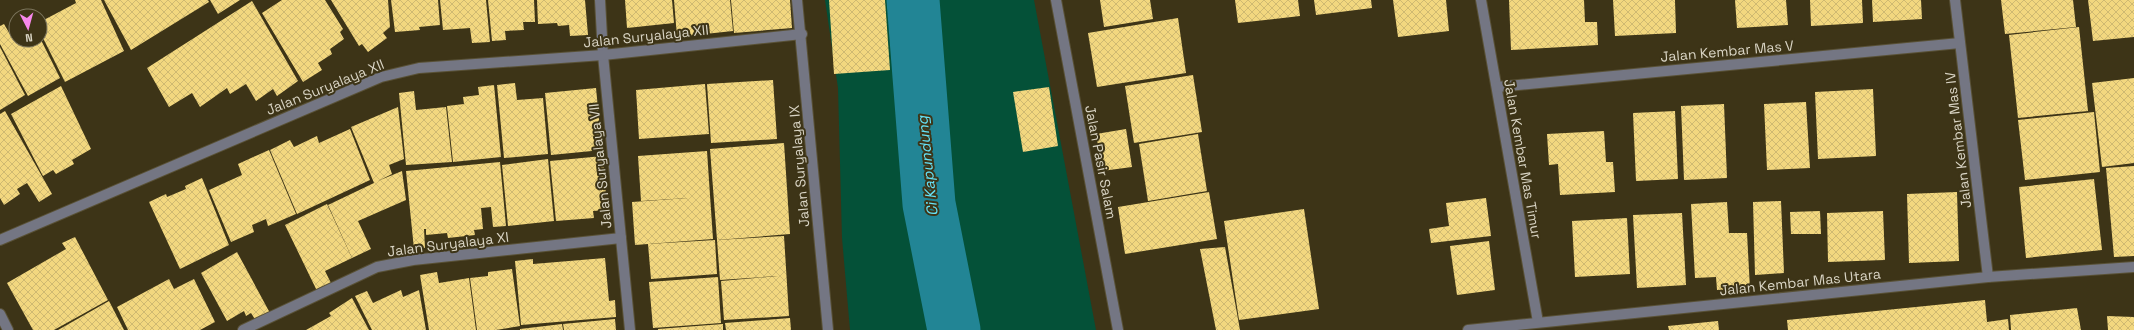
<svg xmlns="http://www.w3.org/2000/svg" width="2134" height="330" font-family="'Space Grotesk',sans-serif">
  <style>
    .green { fill: #045138 }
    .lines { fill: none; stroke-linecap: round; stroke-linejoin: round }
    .river { stroke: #228595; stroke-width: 53 }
    .building { fill: url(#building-cross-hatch) }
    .minor-casing { stroke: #595136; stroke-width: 12 }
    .minor { stroke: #747683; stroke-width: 10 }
    .labels { text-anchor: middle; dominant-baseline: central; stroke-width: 4; stroke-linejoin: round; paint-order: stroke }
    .street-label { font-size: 14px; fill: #d9d4c4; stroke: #3d3417 }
    .water-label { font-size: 15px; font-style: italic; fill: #65e1f6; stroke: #3d3417 }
  </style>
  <defs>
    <pattern id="building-cross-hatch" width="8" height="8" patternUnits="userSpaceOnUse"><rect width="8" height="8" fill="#f2d77f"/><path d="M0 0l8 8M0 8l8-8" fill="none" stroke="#cfb971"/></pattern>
  </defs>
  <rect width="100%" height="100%" fill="#3d3417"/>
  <path class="green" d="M 825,0 L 1034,0 L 1096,330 L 850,330 L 842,238 L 838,88 Z"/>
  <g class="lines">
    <path class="river" d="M 913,0 L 929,204 L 954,330"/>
  </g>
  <g class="building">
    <path d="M 75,0 L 101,0 L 124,51 L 65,82 L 40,32 L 40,22 L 76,3 Z"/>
    <path d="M 104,0 L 208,0 L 209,2 L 131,50 Z"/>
    <path d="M 210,0 L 240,0 L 218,14 Z"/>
    <path d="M 282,0 L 325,0 L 343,29 L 340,32 L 344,39 L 330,49 L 332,54 L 318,63 L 322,70 L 303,82 L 262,13 Z"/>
    <path d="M 331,0 L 388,0 L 390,27 L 383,33 L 387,38 L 368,52 L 362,44 L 359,46 Z"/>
    <path d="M 391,0 L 438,0 L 440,25 L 419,27 L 420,30 L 395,32 Z"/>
    <path d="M 440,0 L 486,0 L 490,42 L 472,43 L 470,28 L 443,30 Z"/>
    <path d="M 488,0 L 534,0 L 535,22 L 523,22 L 524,30 L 505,31 L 506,40 L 492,41 Z"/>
    <path d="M 537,0 L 585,0 L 588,35 L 570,36 L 569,25 L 558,26 L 557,23 L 538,24 Z"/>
    <path d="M 625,0 L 672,0 L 674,23 L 627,28 Z"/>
    <path d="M 674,0 L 730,0 L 733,31 L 677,37 Z"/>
    <path d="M 731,0 L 790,0 L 792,28 L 734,33 Z"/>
    <path d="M 829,0 L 885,0 L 890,70 L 834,74 Z"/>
    <path d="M 1100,0 L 1150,0 L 1153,19 L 1104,27 Z"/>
    <path d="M 1235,0 L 1298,0 L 1300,16 L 1238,23 Z"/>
    <path d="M 1314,0 L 1371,0 L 1372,8 L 1316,15 Z"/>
    <path d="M 1393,0 L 1446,0 L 1449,31 L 1398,37 Z"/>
    <path d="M 1509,0 L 1584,0 L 1585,22 L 1597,22 L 1598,45 L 1511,50 Z"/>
    <path d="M 1613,0 L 1675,0 L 1676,33 L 1615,36 Z"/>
    <path d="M 1735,0 L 1786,0 L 1788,25 L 1737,28 Z"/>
    <path d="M 1810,0 L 1862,0 L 1863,23 L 1811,26 Z"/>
    <path d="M 1872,0 L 1921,0 L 1922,19 L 1873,22 Z"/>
    <path d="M 2001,0 L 2073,0 L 2076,27 L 2005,34 Z"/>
    <path d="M 2088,0 L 2134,0 L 2134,37 L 2093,41 Z"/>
    <path d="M 252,1 L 298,81 L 277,96 L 273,89 L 256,101 L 246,84 L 230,94 L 227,88 L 200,107 L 192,93 L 169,107 L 147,68 Z"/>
    <path d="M 1178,18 L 1186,73 L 1097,87 L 1088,33 Z"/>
    <path d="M 4,24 L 11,36 L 16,33 L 16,40 L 41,40 L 60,78 L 28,96 L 0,44 L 0,26 Z"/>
    <path d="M 2079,27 L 2088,111 L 2018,118 L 2009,35 Z"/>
    <path d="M 0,47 L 25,95 L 0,110 Z"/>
    <path d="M 1193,75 L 1202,132 L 1134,143 L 1125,86 Z"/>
    <path d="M 2134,78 L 2134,163 L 2102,167 L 2092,83 Z"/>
    <path d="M 773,80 L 777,139 L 711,143 L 707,84 Z"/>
    <path d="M 515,83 L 517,100 L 543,98 L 548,154 L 504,158 L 497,85 Z"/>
    <path d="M 705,84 L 709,134 L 639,139 L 636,90 Z"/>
    <path d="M 494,85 L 501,157 L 453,162 L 447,106 L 464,104 L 463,97 L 479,95 L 478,87 Z"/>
    <path d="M 61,86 L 91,149 L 72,160 L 74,164 L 56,174 L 53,170 L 43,176 L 11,114 Z"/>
    <path d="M 1049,87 L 1058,146 L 1023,152 L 1013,92 Z"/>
    <path d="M 596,88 L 602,150 L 551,155 L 545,93 Z"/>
    <path d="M 1873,89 L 1876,156 L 1818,159 L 1815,92 Z"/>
    <path d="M 414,91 L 416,110 L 446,107 L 452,162 L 406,165 L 399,93 Z"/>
    <path d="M 1806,102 L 1810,168 L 1767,170 L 1764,104 Z"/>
    <path d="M 1724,104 L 1727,178 L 1684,180 L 1681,106 Z"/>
    <path d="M 398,107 L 404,159 L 389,165 L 392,174 L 378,181 L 402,171 L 406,200 L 358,221 L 371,249 L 352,258 L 328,205 L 374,183 L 351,127 Z"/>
    <path d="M 5,111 L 52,194 L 39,202 L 27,183 L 17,189 L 20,194 L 4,205 L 0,198 L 0,114 Z"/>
    <path d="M 1675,111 L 1678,179 L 1636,181 L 1633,113 Z"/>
    <path d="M 2094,112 L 2100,172 L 2025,180 L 2018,120 Z"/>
    <path d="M 350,129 L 370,180 L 297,214 L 270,150 L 290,140 L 294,147 L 317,136 L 319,143 Z"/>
    <path d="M 1126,129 L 1132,167 L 1102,171 L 1096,134 Z"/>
    <path d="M 1604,131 L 1606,162 L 1613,162 L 1615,192 L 1560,195 L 1558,164 L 1549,165 L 1547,134 Z"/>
    <path d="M 1198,134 L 1207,191 L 1148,201 L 1139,144 Z"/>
    <path d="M 784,143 L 790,234 L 717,240 L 710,149 Z"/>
    <path d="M 269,150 L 296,214 L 268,226 L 266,219 L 252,225 L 254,232 L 231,242 L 209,190 L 242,175 L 238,164 Z"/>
    <path d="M 707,151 L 713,239 L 635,245 L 632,202 L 688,198 L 641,201 L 638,156 Z"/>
    <path d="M 603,156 L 607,210 L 593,211 L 594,218 L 556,221 L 550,161 Z"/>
    <path d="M 548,159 L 554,221 L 508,226 L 502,165 Z"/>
    <path d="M 500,162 L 506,226 L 493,227 L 491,207 L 481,208 L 483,229 L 474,230 L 475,235 L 448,238 L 447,233 L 426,235 L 426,229 L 424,229 L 425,248 L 414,249 L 406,171 Z"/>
    <path d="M 2134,166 L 2134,256 L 2114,257 L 2106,168 Z"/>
    <path d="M 202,178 L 229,245 L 180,269 L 149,202 L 166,194 L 167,197 L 186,189 L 185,186 Z"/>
    <path d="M 2094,179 L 2102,250 L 2026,258 L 2019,187 Z"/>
    <path d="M 1209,192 L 1217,239 L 1125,254 L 1118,207 Z"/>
    <path d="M 1957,192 L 1959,261 L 1909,263 L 1907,194 Z"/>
    <path d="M 1486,198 L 1491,236 L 1431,243 L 1429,229 L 1449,226 L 1446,203 Z"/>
    <path d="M 1781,201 L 1784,273 L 1755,275 L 1753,202 Z"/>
    <path d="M 1727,202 L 1729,233 L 1747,233 L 1750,289 L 1717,290 L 1716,277 L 1695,278 L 1691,204 Z"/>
    <path d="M 327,204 L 352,258 L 325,271 L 332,285 L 318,293 L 285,225 Z"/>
    <path d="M 1304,209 L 1319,309 L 1239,320 L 1224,221 Z"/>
    <path d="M 1820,211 L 1821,234 L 1791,234 L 1790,212 Z"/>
    <path d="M 1883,211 L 1885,260 L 1828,262 L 1827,213 Z"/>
    <path d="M 1682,213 L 1686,285 L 1637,288 L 1633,215 Z"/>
    <path d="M 1627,218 L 1630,274 L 1575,277 L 1572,221 Z"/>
    <path d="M 784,236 L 789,316 L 724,320 L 721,281 L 778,276 L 720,280 L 717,240 Z"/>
    <path d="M 75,237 L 108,300 L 54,330 L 33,330 L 7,283 L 66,249 L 62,243 Z"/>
    <path d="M 715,240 L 717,274 L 651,279 L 648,244 Z"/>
    <path d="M 1489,241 L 1495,290 L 1457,295 L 1450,246 Z"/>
    <path d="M 1225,247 L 1240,330 L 1216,330 L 1200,249 Z"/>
    <path d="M 237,252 L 270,313 L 256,321 L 251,313 L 246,316 L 244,311 L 227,321 L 201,273 Z"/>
    <path d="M 605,258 L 609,301 L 615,300 L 616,317 L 521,325 L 515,261 L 533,259 L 533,264 Z"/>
    <path d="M 512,269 L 520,326 L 496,330 L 477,330 L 470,278 L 488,276 L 488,272 Z"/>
    <path d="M 437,272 L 439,283 L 469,278 L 476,330 L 429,330 L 420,275 Z"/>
    <path d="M 718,277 L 721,323 L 653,328 L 649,282 Z"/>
    <path d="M 169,279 L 174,289 L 194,279 L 215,322 L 200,330 L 128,330 L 117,307 Z"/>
    <path d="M 401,290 L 403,297 L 419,290 L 426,330 L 372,330 L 355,296 L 367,291 L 373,303 Z"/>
    <path d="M 352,298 L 369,330 L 306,330 L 331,316 L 329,313 Z"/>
    <path d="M 1985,300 L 1987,322 L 2008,319 L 2009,330 L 1788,330 L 1787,320 Z"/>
    <path d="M 109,301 L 124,330 L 58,330 Z"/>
    <path d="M 2077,308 L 2081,330 L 2011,330 L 2010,315 Z"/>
    <path d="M 2107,316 L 2134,317 L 2134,330 L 2108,330 Z"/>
    <path d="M 790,318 L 791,330 L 726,330 L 725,323 Z"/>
    <path d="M 615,319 L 616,330 L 564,330 L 563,324 Z"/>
    <path d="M 1718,321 L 1719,330 L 1669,330 L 1668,326 Z"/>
    <path d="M 562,324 L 563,330 L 520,330 L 520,329 Z"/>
    <path d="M 723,324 L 723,330 L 658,330 L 658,329 Z"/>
  </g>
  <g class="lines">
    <g class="minor-casing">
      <g id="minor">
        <path d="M 600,0 L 603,55 L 630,330"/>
        <path d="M 797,0 L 828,330"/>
        <path d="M 1056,0 L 1118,330"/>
        <path d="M 1481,0 L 1538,322"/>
        <path d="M 1955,0 L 1988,277"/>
        <path d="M 1497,87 L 1960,43"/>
        <path d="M 0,240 L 381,77 L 419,68 L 603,55 L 802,34"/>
        <path d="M 0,314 L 8,330"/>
        <path d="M 243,330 L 377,267 L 413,260 L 621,238"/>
        <path d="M 1468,330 L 1988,277 L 2134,267"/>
      </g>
    </g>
    <use href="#minor" class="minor"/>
  </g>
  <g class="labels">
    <g class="street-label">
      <text transform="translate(646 36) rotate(-6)">Jalan Suryalaya XII</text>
      <text transform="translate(1727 51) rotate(-5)">Jalan Kembar Mas V</text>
      <text transform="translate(325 87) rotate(-22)">Jalan Suryalaya XII</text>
      <text transform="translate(1958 140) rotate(-97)">Jalan Kembar Mas IV</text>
      <text transform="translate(1523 159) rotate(80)">Jalan Kembar Mas Timur</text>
      <text transform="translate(1101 162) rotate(79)">Jalan Pasir Salam</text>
      <text transform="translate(600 166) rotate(-96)">Jalan Suryalaya VII</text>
      <text transform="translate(799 166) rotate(-95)">Jalan Suryalaya IX</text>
      <text transform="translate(448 244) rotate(-7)">Jalan Suryalaya XI</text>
      <text transform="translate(1800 282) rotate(-6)">Jalan Kembar Mas Utara</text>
    </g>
    <g class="water-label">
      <text transform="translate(927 166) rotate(-96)">Ci Kapundung</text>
    </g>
  </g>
  <g transform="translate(28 28) rotate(174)"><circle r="19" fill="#3d3417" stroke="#7b745c"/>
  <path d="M0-3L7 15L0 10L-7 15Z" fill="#f788eb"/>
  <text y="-6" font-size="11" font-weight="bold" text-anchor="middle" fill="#d9d4c4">N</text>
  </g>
</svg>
